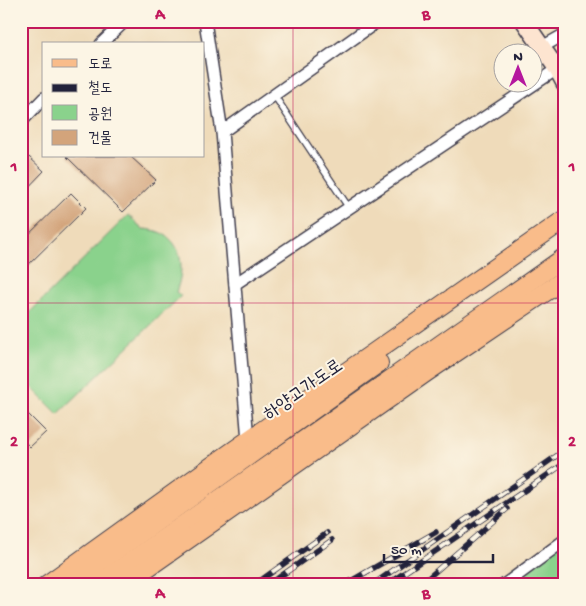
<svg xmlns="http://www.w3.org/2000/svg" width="586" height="606" font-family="'Gochi Hand','Poor Story',sans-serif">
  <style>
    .green { fill: #8ad28c; stroke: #567a64 }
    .building { fill: #d3a47b }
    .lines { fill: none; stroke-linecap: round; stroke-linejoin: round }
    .service-casing { stroke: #413e4e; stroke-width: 8 }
    .minor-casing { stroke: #413e4e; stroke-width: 14 }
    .secondary-casing { stroke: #413e4e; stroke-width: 19 }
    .primary-casing { stroke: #413e4e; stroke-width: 20 }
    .service { stroke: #fff; stroke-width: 5.5 }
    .minor { stroke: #fff; stroke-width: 11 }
    .secondary { stroke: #fde4d0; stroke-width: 16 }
    .primary { stroke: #f9bc8a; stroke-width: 18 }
    .rail-casing { stroke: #22223b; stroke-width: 5.5 }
    .rail { stroke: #fcf5e5; stroke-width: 4; stroke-dasharray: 11; stroke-linecap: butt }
    .grid { fill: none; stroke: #c2185b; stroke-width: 1; stroke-opacity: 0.55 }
    .labels { text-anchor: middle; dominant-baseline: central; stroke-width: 4; stroke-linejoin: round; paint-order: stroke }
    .street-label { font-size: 19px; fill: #22223b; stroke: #fcf5e5 }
    .neatline { fill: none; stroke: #c2185b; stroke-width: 2 }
    .grid-label { font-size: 16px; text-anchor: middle; font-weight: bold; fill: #c2185b }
  </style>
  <rect width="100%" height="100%" fill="#fcf5e5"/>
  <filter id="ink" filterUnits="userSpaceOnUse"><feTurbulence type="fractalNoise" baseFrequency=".02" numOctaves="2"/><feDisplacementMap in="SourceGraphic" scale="10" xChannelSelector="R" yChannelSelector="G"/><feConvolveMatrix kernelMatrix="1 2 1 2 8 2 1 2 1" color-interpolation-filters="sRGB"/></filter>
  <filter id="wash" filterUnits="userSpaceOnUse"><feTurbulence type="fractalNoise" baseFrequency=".0096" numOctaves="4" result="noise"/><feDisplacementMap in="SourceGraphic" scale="20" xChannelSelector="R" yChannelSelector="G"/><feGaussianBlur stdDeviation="1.12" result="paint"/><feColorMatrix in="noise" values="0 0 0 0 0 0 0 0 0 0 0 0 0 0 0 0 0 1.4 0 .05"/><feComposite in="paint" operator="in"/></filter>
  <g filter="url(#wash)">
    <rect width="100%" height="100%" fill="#efdbba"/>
    <g class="green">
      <path d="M 128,215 L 143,229 C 179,230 188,262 176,292 L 181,296 L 58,414 L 21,377 L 21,321 Z"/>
      <path d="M 565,540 L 565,585 L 516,585 L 513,578 Z"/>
    </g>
    <g id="blocks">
      <g class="building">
        <path d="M 66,156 L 130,156 L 156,180 L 123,212 Z"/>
        <path d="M 29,157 L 44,171 L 21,195 L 21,165 Z"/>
        <path d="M 71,193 L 86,208 L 21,272 L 21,242 Z"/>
        <path d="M 21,407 L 46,432 L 30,447 L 21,438 Z"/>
      </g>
    </g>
  </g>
  <g filter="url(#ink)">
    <use href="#blocks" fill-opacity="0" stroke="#413e4e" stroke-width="1"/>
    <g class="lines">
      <g class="service-casing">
        <path id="service" d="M 274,95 L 349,208"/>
      </g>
      <g class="minor-casing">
        <g id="minor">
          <path d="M 205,21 L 222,132 L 248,440"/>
          <path d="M 101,44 L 125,21"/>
          <path d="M 542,47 L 565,34"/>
          <path d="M 21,122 L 44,98"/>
          <path d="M 222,132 L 378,21"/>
          <path d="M 235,284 L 557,69"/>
          <path d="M 504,585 L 565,540"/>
        </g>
      </g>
      <g class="secondary-casing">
        <path id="secondary" d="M 524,21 L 557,69 L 565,84"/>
      </g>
      <g class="primary-casing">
        <g id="primary">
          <path d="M 46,585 L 227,455 L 565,219"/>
          <path d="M 68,585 L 379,363"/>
          <path d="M 97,585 L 565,257"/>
          <path d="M 123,585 L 427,372 L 565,279"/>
        </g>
      </g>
      <use href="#service" class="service"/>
      <use href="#minor" class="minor"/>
      <use href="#secondary" class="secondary"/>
      <use href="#primary" class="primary"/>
      <g class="rail-casing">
        <g id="rail">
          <path d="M 254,585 L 327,533"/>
          <path d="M 268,585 L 332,540"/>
          <path d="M 344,585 L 436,532"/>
          <path d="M 372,585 L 565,450"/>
          <path d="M 386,585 L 565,463"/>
          <path d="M 420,585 L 507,509"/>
        </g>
      </g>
      <use href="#rail" class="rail"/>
    </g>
  </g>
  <path class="grid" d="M 293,21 L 293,585M 21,303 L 565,303"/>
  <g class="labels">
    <g class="street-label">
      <text transform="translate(304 391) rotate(-35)">하양고가도로</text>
    </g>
  </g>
  <rect width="586" height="606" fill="none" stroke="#fcf5e5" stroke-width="55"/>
  <rect x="42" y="42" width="162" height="115" fill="#fcf5e5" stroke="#a5a1a1"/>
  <rect x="52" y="59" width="25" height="8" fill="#f9bc8a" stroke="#a5a1a1"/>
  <text x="88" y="68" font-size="15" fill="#22223b">도로</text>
  <rect x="52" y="84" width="25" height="8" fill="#22223b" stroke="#a5a1a1"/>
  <text x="88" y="92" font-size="15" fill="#22223b">철도</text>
  <rect x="52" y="105" width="25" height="15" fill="#8ad28c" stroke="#a5a1a1"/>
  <text x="88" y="118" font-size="15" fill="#22223b">공원</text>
  <rect x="52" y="130" width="25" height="15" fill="#d3a47b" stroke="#a5a1a1"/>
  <text x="88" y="142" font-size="15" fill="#22223b">건물</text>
  <g transform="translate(518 68)"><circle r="24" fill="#fcf5e5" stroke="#a5a1a1"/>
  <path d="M0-4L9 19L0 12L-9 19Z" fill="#b5179e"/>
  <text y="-8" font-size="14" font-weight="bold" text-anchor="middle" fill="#22223b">N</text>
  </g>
  <path d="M384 554v8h109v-8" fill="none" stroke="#22223b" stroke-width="2.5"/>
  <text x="391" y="554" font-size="15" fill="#22223b" stroke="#fcf5e5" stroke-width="4" paint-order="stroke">50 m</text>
  <rect x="28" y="28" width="530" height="550" class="neatline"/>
  <g class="grid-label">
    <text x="160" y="19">A</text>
    <text x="426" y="19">B</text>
    <text x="14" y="171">1</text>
    <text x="572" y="171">1</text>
    <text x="14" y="446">2</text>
    <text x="572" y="446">2</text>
    <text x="160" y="598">A</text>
    <text x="426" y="598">B</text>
  </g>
</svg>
